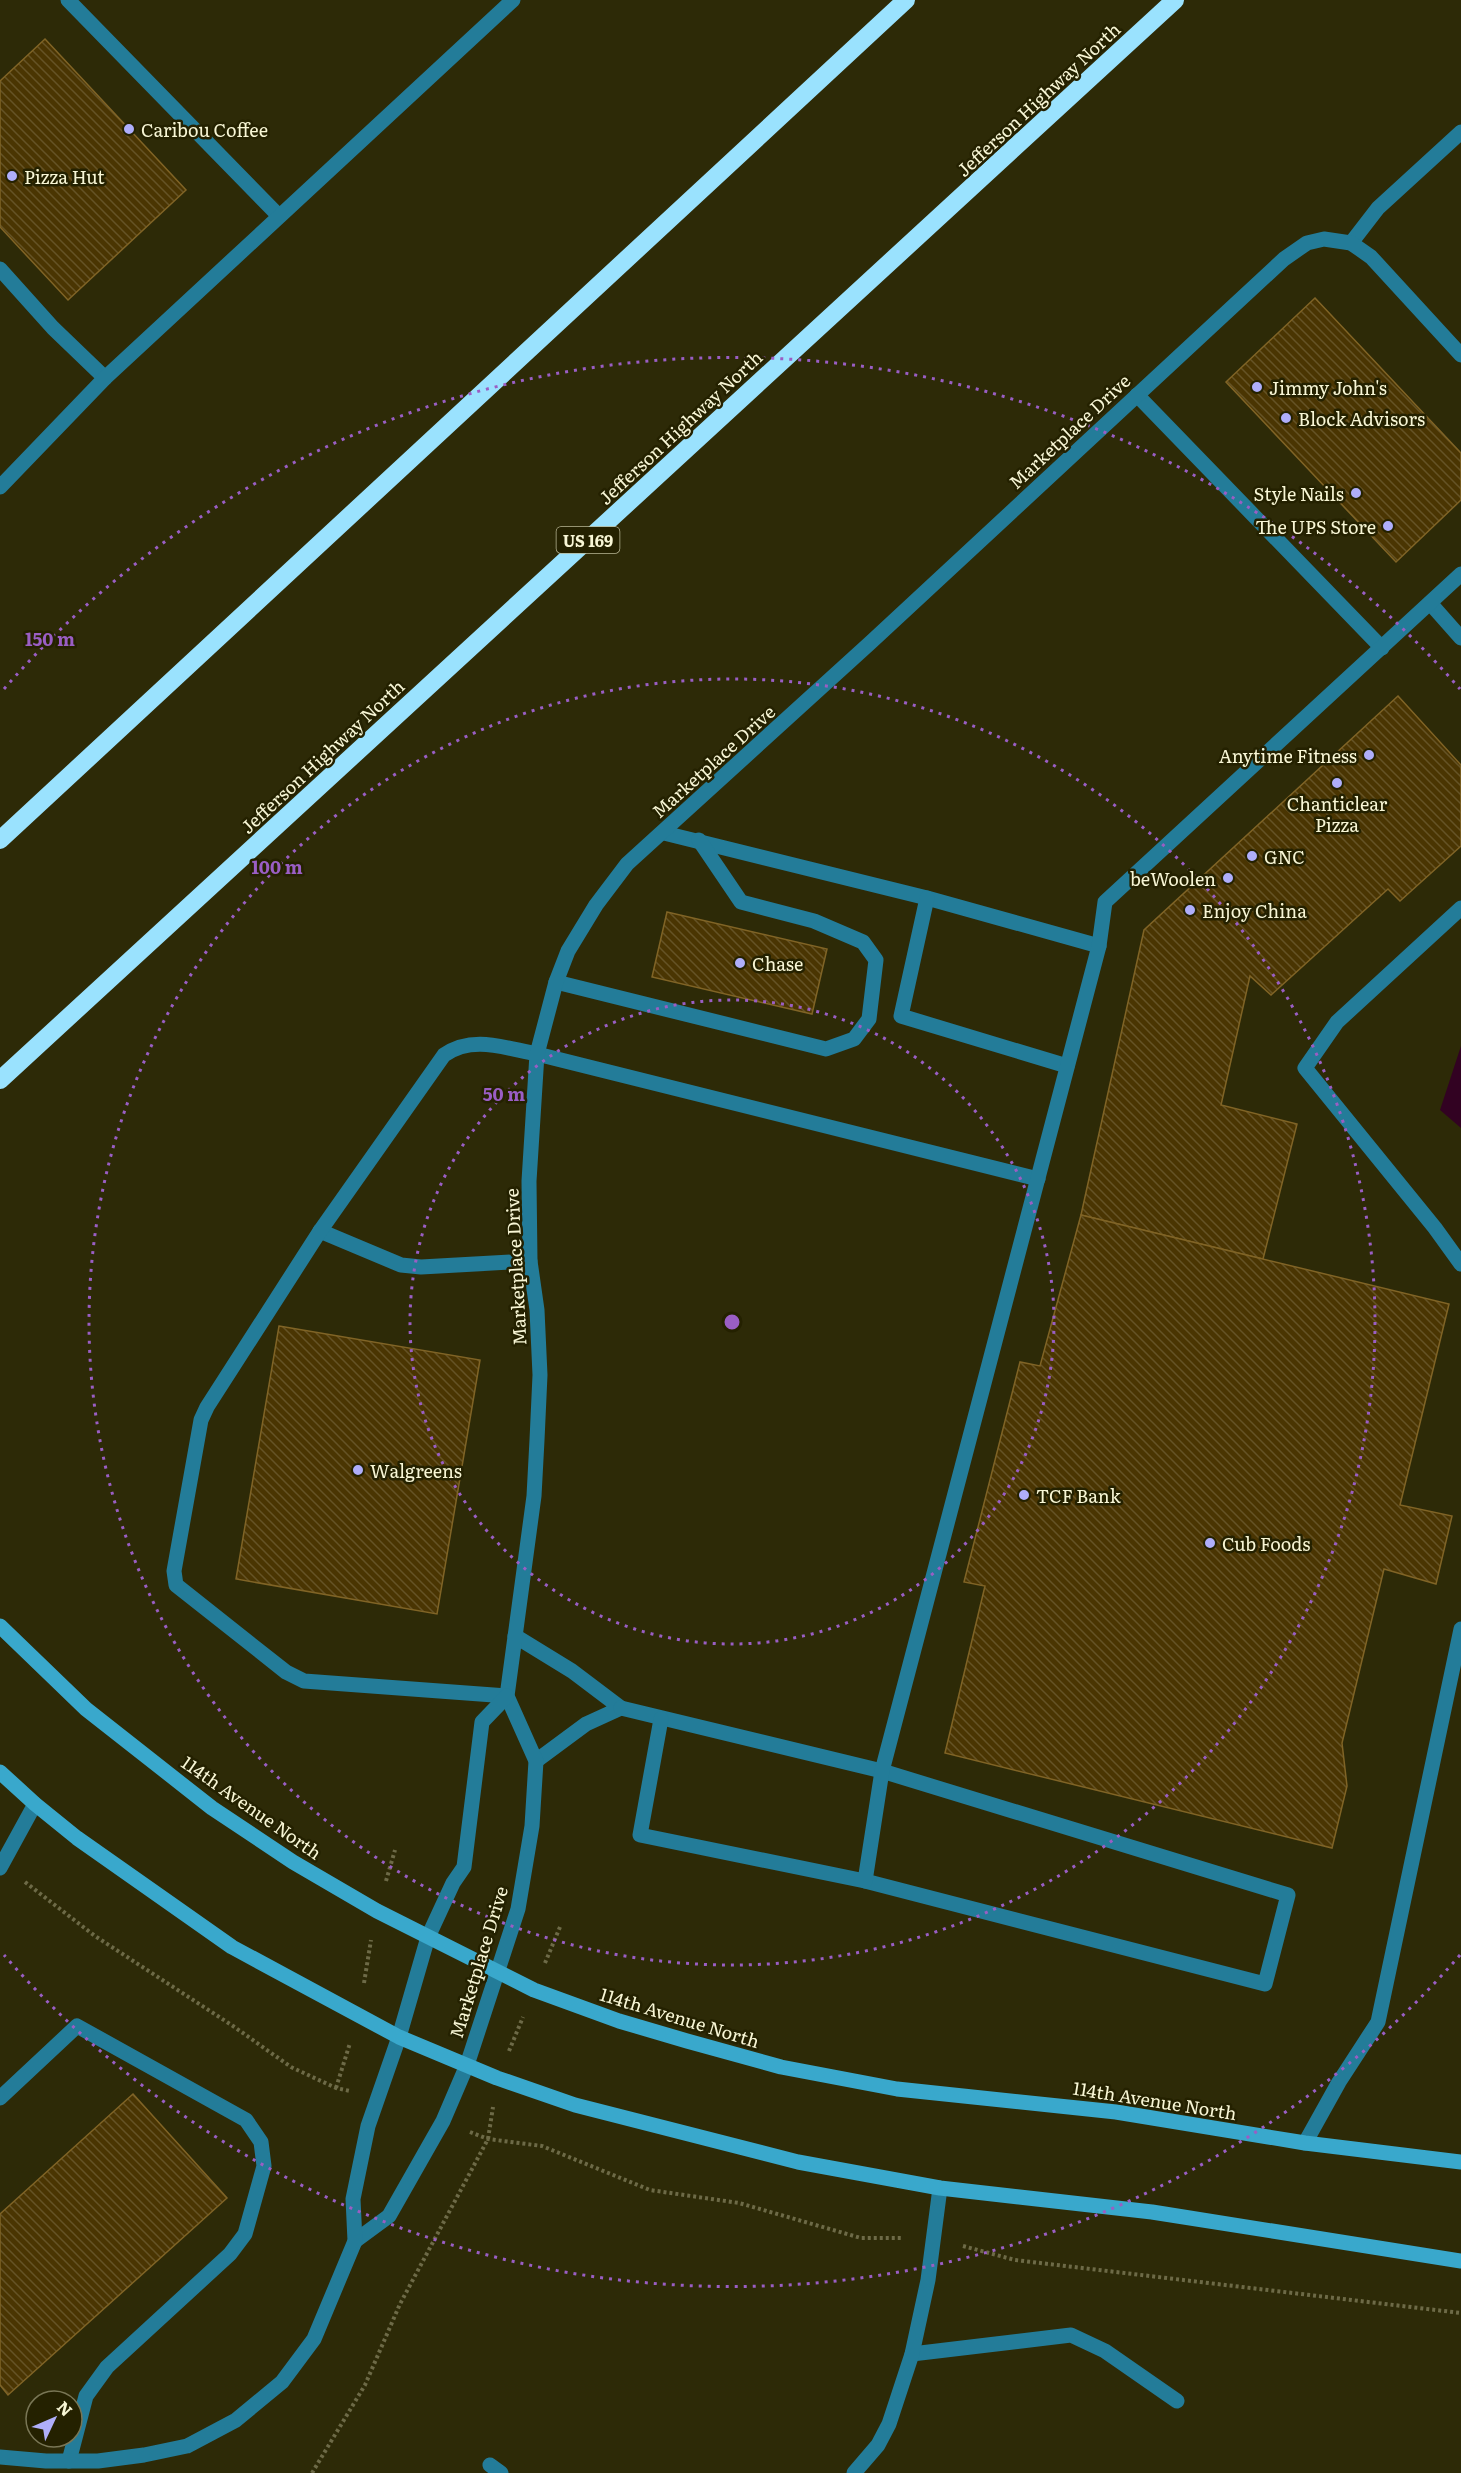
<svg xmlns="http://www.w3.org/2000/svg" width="1461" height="2473" font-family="Literata,serif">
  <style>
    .water { fill: #320222 }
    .building { fill: url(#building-back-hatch); stroke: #806426; stroke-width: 1.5 }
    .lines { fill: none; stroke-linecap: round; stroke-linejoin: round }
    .path { stroke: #6d6a47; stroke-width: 4; stroke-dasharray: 3 3; stroke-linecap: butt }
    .lane { stroke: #237c99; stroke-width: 15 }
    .street { stroke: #237c99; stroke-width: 15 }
    .secondary { stroke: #39a8cc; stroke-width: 15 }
    .highway { stroke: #9ae2fe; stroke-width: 18 }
    .ring { fill: none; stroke: #9a5ec4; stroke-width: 3; stroke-dasharray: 3 6 }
    .poi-dot { fill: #afaefa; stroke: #242100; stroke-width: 2 }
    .labels { text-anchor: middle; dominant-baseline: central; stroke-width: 5; stroke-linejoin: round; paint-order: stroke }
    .shield { fill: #242100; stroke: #b8b695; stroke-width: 1.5 }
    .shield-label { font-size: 16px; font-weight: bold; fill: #f8f6d5 }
    .street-label { font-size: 18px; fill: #f8f6d5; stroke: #242100 }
    .poi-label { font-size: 18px; fill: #f8f6d5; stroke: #242100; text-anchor: start }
    .centre { fill: #9a5ec4; stroke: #242100; stroke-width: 3 }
    .ring-label { font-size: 18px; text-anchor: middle; font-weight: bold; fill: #9a5ec4; stroke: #242100; stroke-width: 5; stroke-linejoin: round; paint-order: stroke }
  </style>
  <defs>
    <pattern id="building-back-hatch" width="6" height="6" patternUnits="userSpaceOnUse" patternTransform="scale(1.5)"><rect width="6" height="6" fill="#4a3502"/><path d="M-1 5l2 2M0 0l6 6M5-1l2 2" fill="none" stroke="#655326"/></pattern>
  </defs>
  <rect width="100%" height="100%" fill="#2d2a07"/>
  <path class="water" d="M 1461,1046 L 1461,1128 L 1440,1110 Z"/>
  <g class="building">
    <path d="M 45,39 L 186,190 L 68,300 L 0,227 L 0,81 Z"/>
    <path d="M 1315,298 L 1461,453 L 1461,500 L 1396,562 L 1226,382 Z"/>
    <path d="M 1398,696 L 1461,765 L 1461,846 L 1400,901 L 1388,889 L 1271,995 L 1250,976 L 1221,1105 L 1297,1124 L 1263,1259 L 1081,1215 L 1144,930 Z"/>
    <path d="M 667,912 L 827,949 L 812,1014 L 652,977 Z"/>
    <path d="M 1081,1215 L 1449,1304 L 1400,1505 L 1452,1516 L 1436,1584 L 1384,1569 L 1342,1743 L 1347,1786 L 1332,1848 L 945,1753 L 985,1586 L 964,1582 L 1020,1362 L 1040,1366 Z"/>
    <path d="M 279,1326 L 480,1360 L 437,1614 L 236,1579 Z"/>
    <path d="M 133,2094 L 227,2198 L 8,2395 L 0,2385 L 0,2214 Z"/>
  </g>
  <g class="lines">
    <g class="path">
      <path d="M 386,1881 L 395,1850"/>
      <path d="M 25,1882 L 95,1936 L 233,2026 L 291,2067 L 336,2088 L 350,2091"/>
      <path d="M 545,1963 L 560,1927"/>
      <path d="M 364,1983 L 371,1940"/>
      <path d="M 509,2051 L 523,2017"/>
      <path d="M 336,2088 L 350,2043"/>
      <path d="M 470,2132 L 488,2139 L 542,2146 L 650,2190 L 739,2203 L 861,2238 L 902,2238"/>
      <path d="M 963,2246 L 1015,2260 L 1461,2313"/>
      <path d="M 312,2473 L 365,2385 L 400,2304 L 488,2139 L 493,2107"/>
    </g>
    <g class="lane">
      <path d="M 68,0 L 279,216"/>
      <path d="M 1351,243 L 1378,208 L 1461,132"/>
      <path d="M 0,269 L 53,328 L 105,378"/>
      <path d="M 1137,395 L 1382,648"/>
      <path d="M 0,487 L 105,378 L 513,0"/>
      <path d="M 1430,603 L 1461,638"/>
      <path d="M 664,833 L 927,898 L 1099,946"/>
      <path d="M 927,898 L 901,1016 L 1067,1066"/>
      <path d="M 1461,908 L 1337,1022 L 1305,1068 L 1435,1228 L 1461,1264"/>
      <path d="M 556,982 L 826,1049 L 854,1039 L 869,1019 L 876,960 L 863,942 L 814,921 L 741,902 L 699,840"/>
      <path d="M 320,1231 L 401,1265 L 421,1267 L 530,1261"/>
      <path d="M 515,1636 L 572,1671 L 621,1708 L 586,1724 L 536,1761"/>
      <path d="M 507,1696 L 304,1681 L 286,1672 L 176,1585 L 174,1571 L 201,1420 L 207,1407 L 320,1231 L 444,1055 C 473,1035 504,1048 537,1054 L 1038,1179"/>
      <path d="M 621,1708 L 882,1771 L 1288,1895 L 1265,1984 L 865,1881"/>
      <path d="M 661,1719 L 640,1835 L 865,1881 L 882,1771 L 1099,946 L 1105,902 L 1461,574"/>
      <path d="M 0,1868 L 35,1804"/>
      <path d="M 0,2098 L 77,2026 L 246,2120 L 261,2142 L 264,2166 L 245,2234 L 230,2254 L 107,2367 L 86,2396 L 69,2461"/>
      <path d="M 1305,2143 L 1339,2082 L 1378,2022 L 1461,1629"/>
      <path d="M 912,2354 L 1071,2335 L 1105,2351 L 1177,2401"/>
      <path d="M 490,2465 L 501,2473"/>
    </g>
    <g class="street">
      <path d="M 355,2241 L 389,2216 L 443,2121 L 467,2065 L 518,1909 L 532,1826 L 536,1761 L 507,1696 L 534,1496 L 537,1440 L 540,1375 L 537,1310 L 530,1261 L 529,1181 L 537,1054 L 556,982 L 568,951 L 596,905 L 627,864 L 870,643 L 1284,259 L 1307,243 L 1324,239 L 1351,243 L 1371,257 L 1461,355"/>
      <path d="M 0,2457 L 46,2461 L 98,2461 L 144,2455 L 187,2446 L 236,2420 L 282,2382 L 314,2339 L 355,2241 L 353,2199 L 368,2126 L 399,2037 L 428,1937 L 453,1883 L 464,1867 L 482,1722 L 507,1696"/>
      <path d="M 854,2473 L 878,2445 L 889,2424 L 912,2354 L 928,2280 L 940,2188"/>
    </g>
    <g class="secondary">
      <path d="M 0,1626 L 86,1709 L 212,1808 L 293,1862 L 377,1911 L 534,1990 L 619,2021 L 687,2041 L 781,2067 L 897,2089 L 1116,2112 L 1305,2143 L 1461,2162"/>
      <path d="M 0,1772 L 35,1804 L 77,1838 L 232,1947 L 399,2037 L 497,2078 L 575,2105 L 798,2162 L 940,2188 L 1152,2212 L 1461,2261"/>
    </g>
    <g class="highway">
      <path d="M 0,840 L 906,0"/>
      <path d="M 0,1080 L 1175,0"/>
    </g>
  </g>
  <g class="ring">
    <circle cx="732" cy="1322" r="322"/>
    <circle cx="732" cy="1322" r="643"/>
    <path d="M1460 1955A965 965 0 0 1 4 1955M4 689A965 965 0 0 1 1460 689"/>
  </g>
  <g class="poi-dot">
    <circle cx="129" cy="129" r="6"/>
    <circle cx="12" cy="176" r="6"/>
    <circle cx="1257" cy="387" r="6"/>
    <circle cx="1286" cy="418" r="6"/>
    <circle cx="1356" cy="493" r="6"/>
    <circle cx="1388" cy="526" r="6"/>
    <circle cx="1369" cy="755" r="6"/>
    <circle cx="1337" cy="783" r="6"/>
    <circle cx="1252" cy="856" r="6"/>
    <circle cx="1228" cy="878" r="6"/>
    <circle cx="1190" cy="910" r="6"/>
    <circle cx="740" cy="963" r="6"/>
    <circle cx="358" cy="1470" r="6"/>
    <circle cx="1024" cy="1495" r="6"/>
    <circle cx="1210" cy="1543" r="6"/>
  </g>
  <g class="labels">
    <rect class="shield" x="556.5" y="527" width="63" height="26" rx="4.5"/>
    <g class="shield-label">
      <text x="588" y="540">US 169</text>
    </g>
    <g class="street-label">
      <text transform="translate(1038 99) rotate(-43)">Jefferson Highway North</text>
      <text transform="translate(680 427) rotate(-43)">Jefferson Highway North</text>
      <text transform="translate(1069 431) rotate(-43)">Marketplace Drive</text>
      <text transform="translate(322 756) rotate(-43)">Jefferson Highway North</text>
      <text transform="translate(713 761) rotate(-42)">Marketplace Drive</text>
      <text transform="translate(515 1267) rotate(-93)">Marketplace Drive</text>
      <text transform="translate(252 1807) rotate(35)">114th Avenue North</text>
      <text transform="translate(478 1962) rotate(-73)">Marketplace Drive</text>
      <text transform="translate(680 2017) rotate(17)">114th Avenue North</text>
      <text transform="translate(1155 2100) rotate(9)">114th Avenue North</text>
    </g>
    <g class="poi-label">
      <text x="141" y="129">Caribou Coffee</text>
      <text x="24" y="176">Pizza Hut</text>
      <text x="1269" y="387">Jimmy John's</text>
      <text x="1298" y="418">Block Advisors</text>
      <text x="1344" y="493" text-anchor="end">Style Nails</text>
      <text x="1376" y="526" text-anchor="end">The UPS Store</text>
      <text x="1357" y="755" text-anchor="end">Anytime Fitness</text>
      <text x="1337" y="803" text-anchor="middle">Chanticlear<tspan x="1337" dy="21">Pizza</tspan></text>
      <text x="1264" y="856">GNC</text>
      <text x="1216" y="878" text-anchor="end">beWoolen</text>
      <text x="1202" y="910">Enjoy China</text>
      <text x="752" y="963">Chase</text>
      <text x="370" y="1470">Walgreens</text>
      <text x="1036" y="1495">TCF Bank</text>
      <text x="1222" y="1543">Cub Foods</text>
    </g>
  </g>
  <circle cx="732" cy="1322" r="9" class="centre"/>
  <g class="ring-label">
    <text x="50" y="646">150 m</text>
    <text x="277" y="874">100 m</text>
    <text x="504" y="1101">50 m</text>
  </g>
  <g transform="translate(54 2419) rotate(46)"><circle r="28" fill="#242100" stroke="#797655" stroke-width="1.5"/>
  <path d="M0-4.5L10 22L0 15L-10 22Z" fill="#afaefa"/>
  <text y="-9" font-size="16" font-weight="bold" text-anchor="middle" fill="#f8f6d5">N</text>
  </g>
</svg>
